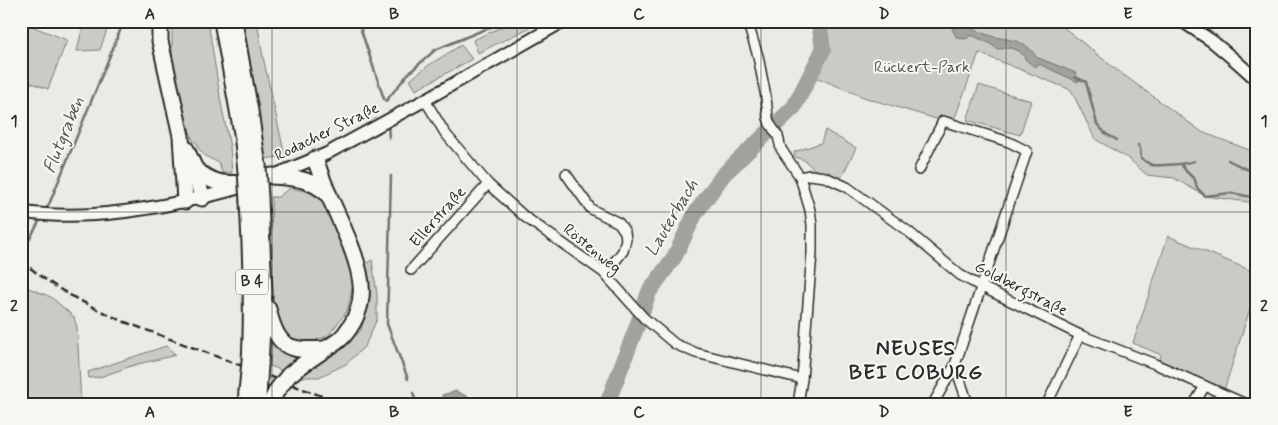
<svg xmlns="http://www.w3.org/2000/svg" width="1278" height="425" font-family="Mynerve,sans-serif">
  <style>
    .green { fill: #cacac7; stroke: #7a7a79 }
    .water { fill: #a1a19e; stroke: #727270 }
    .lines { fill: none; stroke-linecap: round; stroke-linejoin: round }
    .stream { stroke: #727270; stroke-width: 2.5 }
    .river { stroke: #a1a19e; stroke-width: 16 }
    .street-casing { stroke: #2b2b2b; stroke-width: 12 }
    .secondary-casing { stroke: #2b2b2b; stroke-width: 15 }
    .highway-casing { stroke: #2b2b2b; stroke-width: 19 }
    .street { stroke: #f6f6f2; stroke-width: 9 }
    .secondary { stroke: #f6f6f2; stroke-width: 11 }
    .highway { stroke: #f6f6f2; stroke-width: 15 }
    .rail { stroke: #2b2b2b; stroke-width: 2.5; stroke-dasharray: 8 4; stroke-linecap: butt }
    .highway-bridge-casing { stroke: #2b2b2b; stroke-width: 19; stroke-linecap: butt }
    .highway-bridge { stroke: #f6f6f2; stroke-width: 15 }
    .grid { fill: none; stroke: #2b2b2b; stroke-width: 1; stroke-opacity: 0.55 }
    .labels { text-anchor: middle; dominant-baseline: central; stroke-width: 4; stroke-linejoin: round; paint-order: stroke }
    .shield { fill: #f6f6f2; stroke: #686867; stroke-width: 1 }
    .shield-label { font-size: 15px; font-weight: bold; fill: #2b2b2b }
    .park-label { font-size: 16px; fill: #535352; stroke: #f6f6f2 }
    .street-label { font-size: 16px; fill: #2b2b2b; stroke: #f6f6f2 }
    .water-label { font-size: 18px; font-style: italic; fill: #545453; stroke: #f6f6f2 }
    .district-label { font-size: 21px; font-weight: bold; letter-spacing: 1px; fill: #2b2b2b; stroke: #f6f6f2 }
    .neatline { fill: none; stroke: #2b2b2b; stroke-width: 2 }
    .grid-label { font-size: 16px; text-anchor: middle; font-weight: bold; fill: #2b2b2b }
  </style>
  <rect width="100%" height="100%" fill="#eaeae6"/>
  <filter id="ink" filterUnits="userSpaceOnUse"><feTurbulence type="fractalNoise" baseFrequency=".02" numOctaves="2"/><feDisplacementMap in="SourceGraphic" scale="10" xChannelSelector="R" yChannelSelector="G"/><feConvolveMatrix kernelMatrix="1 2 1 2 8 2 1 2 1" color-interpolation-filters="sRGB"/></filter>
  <g filter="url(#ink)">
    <g class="green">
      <path d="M 84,21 L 110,21 L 100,50 L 77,51 Z"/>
      <path d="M 172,21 L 208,21 L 221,103 L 230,147 L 232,173 L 222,173 L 219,163 C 210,158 199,155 197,143 L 193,141 L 182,106 L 172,55 Z"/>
      <path d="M 240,21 L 257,21 L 263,57 L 285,156 L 265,159 Z"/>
      <path d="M 515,21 L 543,21 L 478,53 L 473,40 Z"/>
      <path d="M 822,21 L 1056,21 L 1114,68 L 1202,132 L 1257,153 L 1257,206 L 1255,203 L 1205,196 L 1174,178 L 1147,175 L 1129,159 L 1095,139 L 1071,90 L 979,53 L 954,120 L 943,121 L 866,98 L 813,76 L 827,47 Z"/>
      <path d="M 21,22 L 67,40 L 48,89 L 21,79 Z"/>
      <path d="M 461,45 L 472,59 L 416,90 L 410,80 L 429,65 Z"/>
      <path d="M 979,85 L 1031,101 L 1020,135 L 967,120 Z"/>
      <path d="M 825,130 L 856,148 L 840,180 L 815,170 L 804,160 L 795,157 L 794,152 L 821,143 Z"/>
      <path d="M 290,188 L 306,191 L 318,196 L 326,208 L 339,238 L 349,263 L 353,284 L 350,299 L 347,311 L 328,336 L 304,344 L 284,339 L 273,306 L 271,197 L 278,197 Z"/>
      <path d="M 1168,236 L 1257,273 L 1257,287 L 1224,390 L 1159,361 L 1161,355 L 1133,343 Z"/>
      <path d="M 372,260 L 377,294 L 377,319 L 365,346 L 346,364 L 319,377 L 299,377 L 311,366 L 342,350 L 361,330 L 370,295 L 369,281 L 365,264 Z"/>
      <path d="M 21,285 L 51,297 L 74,317 L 77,328 L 81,404 L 21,404 Z"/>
      <path d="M 272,337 L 305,356 L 286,372 L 270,366 Z"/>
      <path d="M 166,346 L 176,355 L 134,365 L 100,377 L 89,378 L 88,372 Z"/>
    </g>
    <g class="water">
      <path d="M 957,24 L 962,25 C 971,28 979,32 988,35 C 1006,41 1025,37 1036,57 L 1076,73 L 1078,82 L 1039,64 L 1035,67 L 1026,60 L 1023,55 L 1019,51 L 1012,48 L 997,49 L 989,43 L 971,35 L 966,39 L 957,38 L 952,29 Z"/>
      <path d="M 456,391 L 476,401 L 477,404 L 443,404 L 442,395 Z"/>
    </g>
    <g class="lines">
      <g class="stream">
        <path d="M 358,21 L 384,99"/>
        <path d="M 952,21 L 957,27"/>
        <path d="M 1075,77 L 1086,82 L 1097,124 L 1106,134 L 1117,140"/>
        <path d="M 386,101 L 408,74 L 435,50 L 505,21"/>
        <path d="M 388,124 L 389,138"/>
        <path d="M 1138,145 L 1140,148 L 1141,158 C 1144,160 1149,164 1152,165 C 1159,166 1188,164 1194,161"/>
        <path d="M 1228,160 L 1246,169 L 1257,171"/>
        <path d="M 1181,164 L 1186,171 L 1195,180 L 1197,188 L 1205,196 L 1231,193 L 1257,198"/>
        <path d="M 391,176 L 387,324 L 408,379"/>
        <path d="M 45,211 L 50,202 L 124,21"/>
        <path d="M 21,255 L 41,218"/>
        <path d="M 413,393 L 417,404"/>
      </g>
      <path class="river" d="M 607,404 L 637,326 L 649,292 L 675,256 L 695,214 L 723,175 L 794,107 L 823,50 L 819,21"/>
      <g class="street-casing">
        <g id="street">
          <path d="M 747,21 L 758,56 L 766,97 L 768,118 L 770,124 L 778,136 L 781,149 L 800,177 L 810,210 L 812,225 L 812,253 L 802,379 L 798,404"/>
          <path d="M 425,100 L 445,133 L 488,184 L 525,217 L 603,272 L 644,318 L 675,344 L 696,353 L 802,379"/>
          <path d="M 919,170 L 943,121 L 1009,142 L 1027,151 L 955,365 L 933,404"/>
          <path d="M 566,174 L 591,209 L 619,223 L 625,232 L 626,239 L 623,251 L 616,260 L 603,272"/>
          <path d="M 800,177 L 810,175 L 825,177 L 847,187 L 909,232 L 960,275 L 982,287 L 1080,335 L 1155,364 L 1246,404"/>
          <path d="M 411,270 L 488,184"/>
          <path d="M 955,365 L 968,404"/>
          <path d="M 1047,404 L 1080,335"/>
          <path d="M 1194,404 L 1205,386"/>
        </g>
      </g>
      <g class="secondary-casing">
        <g id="secondary">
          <path d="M 1182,21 L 1212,41 L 1237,62 L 1257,80"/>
          <path d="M 275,175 L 326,154 L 425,100 L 555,26 L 567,21"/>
          <path d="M 21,212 C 71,219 117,214 166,205 C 191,200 216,195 241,187"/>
        </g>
      </g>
      <g class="highway-casing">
        <g id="highway">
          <path d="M 160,21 L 160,41 L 181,136 L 185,201"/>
          <path d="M 222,21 L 242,133 L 246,171"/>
          <path d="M 234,21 L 250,111 L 258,166"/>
          <path d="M 186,149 L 195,169 L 202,198"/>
          <path d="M 195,169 C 215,186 225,184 251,183"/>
          <path d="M 272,176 C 296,178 310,178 329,195"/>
          <path d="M 260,198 L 264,293 L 260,365"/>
          <path d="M 248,202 C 251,256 253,308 250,362"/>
          <path d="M 268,309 C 277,347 287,352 325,349"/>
          <path d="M 289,375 C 300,366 312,358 324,350 C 331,345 339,342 345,334 C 369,304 363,277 350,244 C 344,229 337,213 330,198 C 324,185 320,172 315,159"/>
          <path d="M 246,404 L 247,392"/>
        </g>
      </g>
      <use href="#street" class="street"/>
      <use href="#secondary" class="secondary"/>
      <use href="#highway" class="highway"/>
      <path class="rail" d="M 21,260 C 52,288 88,306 125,322 L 343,404"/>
      <g class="highway-bridge-casing">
        <g id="highway-bridge">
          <path d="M 258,166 L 260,198"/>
          <path d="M 246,171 L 248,202"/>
          <path d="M 247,392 L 250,362"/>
          <path d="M 258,397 L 260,365"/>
          <path d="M 271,402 L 277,390 L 289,375"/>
        </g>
      </g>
      <use href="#highway-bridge" class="highway-bridge"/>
    </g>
  </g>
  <path class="grid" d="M 272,21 L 272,404M 517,21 L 517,404M 761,21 L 761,404M 1006,21 L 1006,404M 21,212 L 1257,212"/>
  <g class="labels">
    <rect class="shield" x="236" y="269.5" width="32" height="25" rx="4"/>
    <g class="shield-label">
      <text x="252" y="282">B 4</text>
    </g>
    <g class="park-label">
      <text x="922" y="67">Rückert-Park</text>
    </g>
    <g class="street-label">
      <text transform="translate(327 132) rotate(-26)">Rodacher Straße</text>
      <text transform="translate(438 217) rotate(-48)">Ellerstraße</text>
      <text transform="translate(592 249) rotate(39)">Röstenweg</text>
      <text transform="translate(1021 289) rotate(27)">Goldbergstraße</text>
    </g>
    <g class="water-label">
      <text transform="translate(64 135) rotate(-68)">Flutgraben</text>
      <text transform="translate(672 218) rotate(-59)">Lauterbach</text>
    </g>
    <g class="district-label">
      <text x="916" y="349">NEUSES<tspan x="916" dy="24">BEI COBURG</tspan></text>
    </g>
  </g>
  <rect width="1278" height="425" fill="none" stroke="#f6f6f2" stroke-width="55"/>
  <rect x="28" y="28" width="1222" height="370" class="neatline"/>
  <g class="grid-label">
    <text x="150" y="19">A</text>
    <text x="394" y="19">B</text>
    <text x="639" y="19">C</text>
    <text x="884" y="19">D</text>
    <text x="1128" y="19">E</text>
    <text x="14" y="126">1</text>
    <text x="1264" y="126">1</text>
    <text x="14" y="311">2</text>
    <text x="1264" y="311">2</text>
    <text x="150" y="417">A</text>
    <text x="394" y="417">B</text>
    <text x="639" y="417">C</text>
    <text x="884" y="417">D</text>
    <text x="1128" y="417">E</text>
  </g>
</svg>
